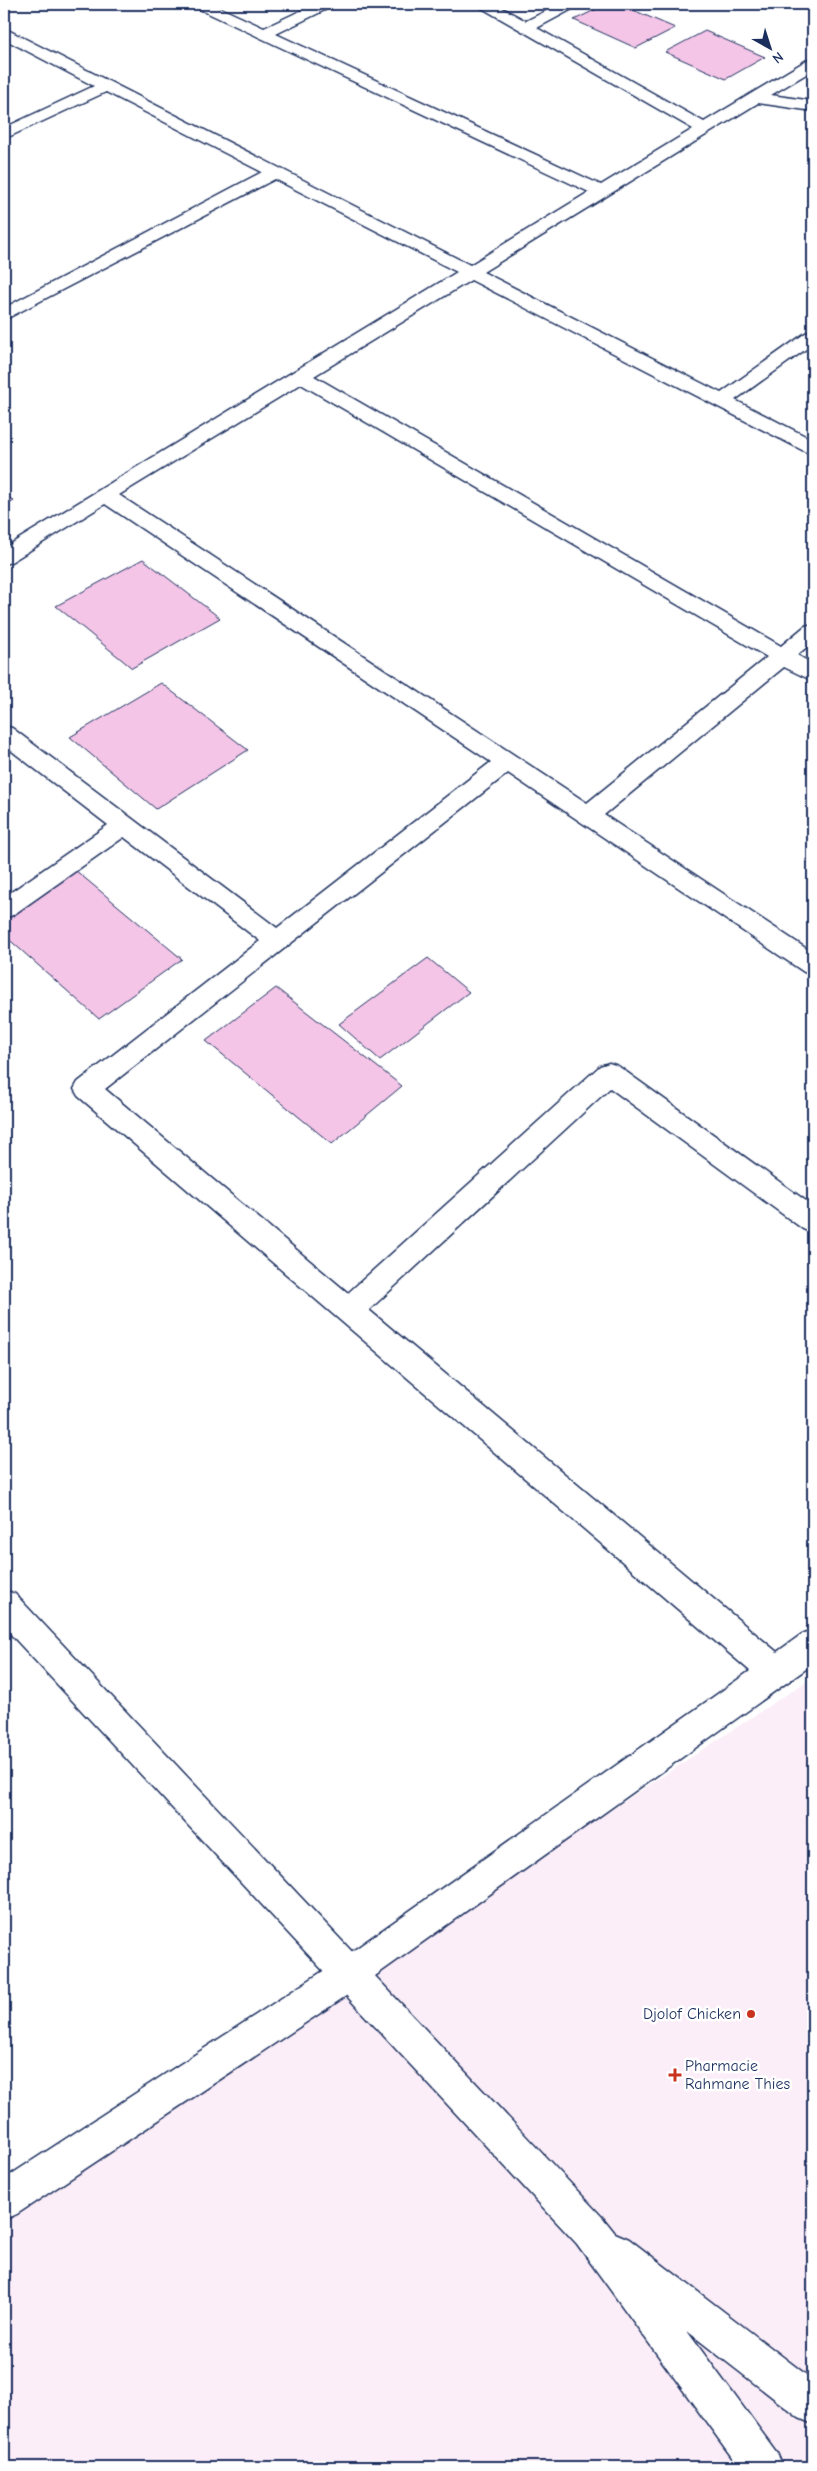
<svg xmlns="http://www.w3.org/2000/svg" width="817" height="2471" font-family="'Comic Neue',sans-serif">
  <style>
    .built { fill: #fceef8 }
    .building { fill: #f4c5e7; stroke: #1b2f5e }
    .lines { fill: none; stroke-linecap: round; stroke-linejoin: round }
    .minor-casing { stroke: #1b2f5e; stroke-width: 3 }
    .tertiary-casing { stroke: #1b2f5e; stroke-width: 3 }
    .minor { fill: #fff; fill-rule: evenodd }
    .tertiary { fill: #fff; fill-rule: evenodd }
    .poi-dot { fill: #c8321e; stroke: #fff; stroke-width: 2 }
    .labels { text-anchor: middle; dominant-baseline: central; stroke-width: 5; stroke-linejoin: round; paint-order: stroke }
    .near-poi-label { font-size: 16px; fill: #1b2f5e; stroke: #fff; text-anchor: end }
  </style>
  <rect width="100%" height="100%" fill="#fff"/>
  <filter id="ink" filterUnits="userSpaceOnUse"><feTurbulence type="fractalNoise" baseFrequency=".02" numOctaves="2"/><feDisplacementMap in="SourceGraphic" scale="10" xChannelSelector="R" yChannelSelector="G"/><feConvolveMatrix kernelMatrix="1 2 1 2 8 2 1 2 1" color-interpolation-filters="sRGB"/></filter>
  <g filter="url(#ink)">
    <path class="built" d="M 813,1677 L 813,2467 L 4,2467 L 4,2210 Z"/>
    <g class="building">
      <path d="M 607,4 L 619,4 L 675,28 L 636,48 L 574,20 Z"/>
      <path d="M 705,31 L 765,57 L 726,79 L 665,52 Z"/>
      <path d="M 4,494 L 14,501 L 4,507 Z"/>
      <path d="M 143,559 L 220,618 L 132,668 L 56,606 Z"/>
      <path d="M 161,683 L 248,750 L 156,809 L 70,737 Z"/>
      <path d="M 75,870 L 182,959 L 99,1019 L 4,935 L 4,918 Z"/>
      <path d="M 428,958 L 469,992 L 380,1060 L 339,1024 Z"/>
      <path d="M 276,988 L 402,1086 L 332,1144 L 206,1041 Z"/>
    </g>
    <g class="lines">
      <g class="minor-casing">
        <path id="minor" d="M 193,4 L 212,4 L 264,28 L 315,4 L 333,4 L 331,7 L 276,34 L 601,185 L 693,129 L 480,7 L 478,4 L 495,4 L 526,21 L 560,4 L 578,4 L 576,7 L 537,28 L 704,122 L 807,60 L 813,58 L 813,70 L 771,95 L 813,101 L 813,111 L 758,103 L 483,272 L 721,393 L 807,332 L 813,331 L 813,344 L 735,400 L 813,440 L 813,454 L 806,452 L 471,280 L 314,376 L 781,646 L 805,626 L 813,624 L 813,642 L 797,655 L 813,664 L 813,681 L 784,667 L 604,815 L 813,953 L 813,974 L 804,972 L 508,773 L 105,1089 L 348,1293 L 600,1066 L 609,1063 L 618,1066 L 813,1206 L 813,1233 L 803,1229 L 610,1088 L 369,1310 L 777,1652 L 802,1634 L 813,1629 L 813,1664 L 361,1986 L 17,2214 L 4,2220 L 4,2179 L 337,1962 L 750,1671 L 78,1096 L 74,1089 L 78,1082 L 260,941 L 124,837 L 13,915 L 4,918 L 4,897 L 108,825 L 4,745 L 4,726 L 12,728 L 277,928 L 491,762 L 105,504 L 11,562 L 4,564 L 4,548 L 457,272 L 275,179 L 4,320 L 4,308 L 262,172 L 106,92 L 4,139 L 4,128 L 94,86 L 4,39 L 4,28 L 470,265 L 589,192 L 195,7 ZM 301,384 L 767,657 L 587,803 L 119,495 Z"/>
      </g>
      <g class="tertiary-casing">
        <path id="tertiary" d="M 4,1590 L 15,1594 L 603,2218 L 615,2233 L 629,2239 L 813,2380 L 813,2424 L 799,2418 L 687,2331 L 777,2453 L 783,2467 L 739,2467 L 577,2244 L 4,1627 Z"/>
      </g>
      <use href="#minor" class="minor"/>
      <use href="#tertiary" class="tertiary"/>
    </g>
  </g>
  <g class="poi-dot">
    <circle cx="751" cy="2014" r="5"/>
    <path d="M672.5 2067.5h5v5h5v5h-5v5h-5v-5h-5v-5h5z"/>
  </g>
  <g class="labels">
    <g class="near-poi-label">
      <text x="741" y="2014">Djolof Chicken</text>
      <text x="685" y="2066" text-anchor="start">Pharmacie<tspan x="685" dy="18">Rahmane Thies</tspan></text>
    </g>
  </g>
  <rect width="817" height="2471" fill="none" stroke="#fff" stroke-width="20"/>
  <rect x="10" y="10" width="797" height="2451" fill="none" stroke="#1b2f5e" stroke-width="2" filter="url(#ink)"/>
  <g transform="translate(770 48) rotate(141)" stroke="#ffffff" stroke-width="4" paint-order="stroke">
  <path d="M0-4L9 19L0 12L-9 19Z" fill="#1b2f5e"/>
  <text y="-8" font-size="14" font-weight="bold" text-anchor="middle" fill="#1b2f5e">N</text>
  </g>
</svg>
